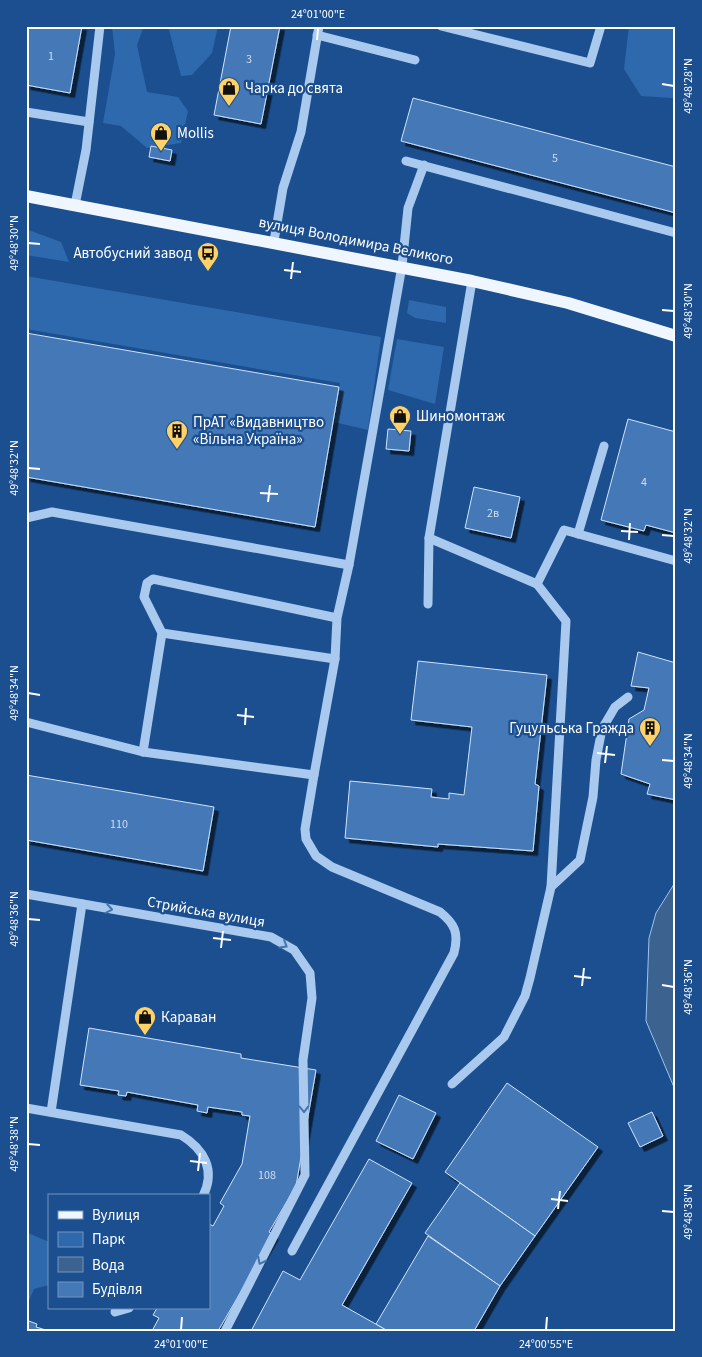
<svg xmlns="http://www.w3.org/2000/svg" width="702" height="1357" font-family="'Source Sans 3',sans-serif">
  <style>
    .green { fill: #2e69ad }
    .water { fill: #3c6290; stroke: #9cc4f0 }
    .building { fill: #4478b7; stroke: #cfe3fa; filter: url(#shadow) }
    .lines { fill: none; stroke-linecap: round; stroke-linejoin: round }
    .minor { stroke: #a9c9ee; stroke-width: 9 }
    .major { stroke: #f0f6ff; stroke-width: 12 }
    .oneway { stroke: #4674ac }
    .ticks { fill: none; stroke: #fff; stroke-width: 2 }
    .labels { text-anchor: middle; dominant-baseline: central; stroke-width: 4.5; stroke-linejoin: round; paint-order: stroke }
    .number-label { font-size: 12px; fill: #d0dded }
    .poi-label { font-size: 15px; fill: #fff; stroke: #1b4f8f; text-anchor: start }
    .street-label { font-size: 15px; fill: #fff; stroke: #1b4f8f }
    .neatline { fill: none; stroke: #fff; stroke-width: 2 }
    .ticks-label { font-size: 12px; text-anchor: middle; fill: #fff }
  </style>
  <defs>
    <filter id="shadow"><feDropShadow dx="4.5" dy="4.5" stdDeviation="0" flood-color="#0009"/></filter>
  </defs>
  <rect width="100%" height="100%" fill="#1b4f8f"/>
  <g class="green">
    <path d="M 112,26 L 144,26 L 137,45 L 147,92 L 178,97 L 188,111 L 181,143 L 147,148 L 121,126 L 103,123 L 115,54 Z"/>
    <path d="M 168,26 L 218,26 L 212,53 L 192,75 L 181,76 Z"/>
    <path d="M 629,26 L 676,26 L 676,94 L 673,98 L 641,96 L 624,69 Z"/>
    <path d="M 26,229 L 61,242 L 69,262 L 26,255 Z"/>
    <path d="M 26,276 L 381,337 L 368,430 L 334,422 L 340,383 L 26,329 Z"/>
    <path d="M 409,300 L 446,307 L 446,323 L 415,318 L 407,313 Z"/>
    <path d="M 397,339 L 444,347 L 435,404 L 388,390 Z"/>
    <path d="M 26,1232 L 49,1242 L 49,1285 L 34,1289 L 26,1308 Z"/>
  </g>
  <path class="water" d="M 676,881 L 676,1092 L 646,1021 L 649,938 L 656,913 Z"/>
  <g class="building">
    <path d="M 26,26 L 82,26 L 70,93 L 26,85 Z"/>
    <path d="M 231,26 L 280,26 L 261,124 L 214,115 Z"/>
    <path d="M 413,98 L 676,167 L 676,213 L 401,141 Z"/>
    <path d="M 151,146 L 172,150 L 170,161 L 149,157 Z"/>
    <path d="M 26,333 L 339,387 L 315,527 L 26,477 Z"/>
    <path d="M 628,419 L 676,432 L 676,533 L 646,525 L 644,531 L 601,520 Z"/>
    <path d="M 388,429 L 411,431 L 409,451 L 386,449 Z"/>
    <path d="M 474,487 L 520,497 L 511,538 L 465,528 Z"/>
    <path d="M 638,652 L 676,663 L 676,800 L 647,794 L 650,784 L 621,774 L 629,719 L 644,710 L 649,688 L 631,686 Z"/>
    <path d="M 418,661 L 547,675 L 535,784 L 539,786 L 533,851 L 438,844 L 438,847 L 345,838 L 350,781 L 432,789 L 431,797 L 449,799 L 449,793 L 464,795 L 472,727 L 411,720 Z"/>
    <path d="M 26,775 L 214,807 L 203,871 L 26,840 Z"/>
    <path d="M 89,1028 L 241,1054 L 241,1058 L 316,1070 L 296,1186 L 269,1232 L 274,1235 L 218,1331 L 152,1331 L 159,1318 L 153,1315 L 157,1308 L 209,1308 L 209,1224 L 213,1226 L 224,1206 L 220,1203 L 242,1164 L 250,1116 L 242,1115 L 242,1112 L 208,1107 L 207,1113 L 197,1111 L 198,1105 L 127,1092 L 126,1096 L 118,1095 L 119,1091 L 80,1085 Z"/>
    <path d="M 507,1083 L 598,1147 L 535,1236 L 445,1172 Z"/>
    <path d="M 399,1095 L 436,1113 L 413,1159 L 376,1141 Z"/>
    <path d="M 652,1112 L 663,1136 L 640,1147 L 628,1123 Z"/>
    <path d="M 369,1159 L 412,1183 L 342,1305 L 388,1331 L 251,1331 L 283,1271 L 300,1280 Z"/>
    <path d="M 460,1183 L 535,1236 L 500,1286 L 425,1233 Z"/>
    <path d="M 428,1236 L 500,1286 L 474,1331 L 388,1331 L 376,1324 Z"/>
    <path d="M 26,1320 L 37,1324 L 36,1327 L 49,1331 L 26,1331 Z"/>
  </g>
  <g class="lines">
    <g class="minor">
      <path d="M 441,26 L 590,63 L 601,26"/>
      <path d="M 317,35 L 415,60"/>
      <path d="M 26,112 L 89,122"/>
      <path d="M 406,161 L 676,233"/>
      <path d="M 75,205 L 86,150 L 100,26"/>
      <path d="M 274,241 L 283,188 L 301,132 L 319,26"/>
      <path d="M 26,518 L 52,512 L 349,565"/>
      <path d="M 578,534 L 604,446"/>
      <path d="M 537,584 L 564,530 L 676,561"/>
      <path d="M 428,604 L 429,538"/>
      <path d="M 337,618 L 153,579 L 147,583 L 144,597 L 162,633 L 143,752 L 314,775 L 335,659 L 337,618 L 349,565 L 402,266 L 408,208 L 424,165"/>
      <path d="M 162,633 L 335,659"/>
      <path d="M 26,722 L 143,752"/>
      <path d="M 551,887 L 580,860 L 593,797 L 596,760 L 602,729 L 615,707 L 628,697"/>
      <path d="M 26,894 L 271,937 L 294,950 L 310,973 L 312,998 L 303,1060 L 305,1175 L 225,1331"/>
      <path d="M 452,1084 L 504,1037 L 525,996 L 530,978 L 551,887 L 566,621 L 537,584 L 429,538 L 472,281"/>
      <path d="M 26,1108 L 181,1135 C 204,1149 216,1170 203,1196"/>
      <path d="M 51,1112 L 82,904"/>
      <path d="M 292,1251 L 454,953 C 459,933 455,924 440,912 L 332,867 L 316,856 L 306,839 L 305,829 L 314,775"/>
      <path d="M 115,1312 L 129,1308"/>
    </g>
    <path class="major" d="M 26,196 L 472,281 L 568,303 L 676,336"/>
  </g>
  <defs><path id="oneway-chevron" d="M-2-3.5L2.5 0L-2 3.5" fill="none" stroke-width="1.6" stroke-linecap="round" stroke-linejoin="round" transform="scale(1.25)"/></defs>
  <g class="oneway">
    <use href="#oneway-chevron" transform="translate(109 909) rotate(10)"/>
    <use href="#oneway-chevron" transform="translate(284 945) rotate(31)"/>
    <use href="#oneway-chevron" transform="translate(304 1109) rotate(89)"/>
    <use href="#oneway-chevron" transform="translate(261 1261) rotate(117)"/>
  </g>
  <path class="ticks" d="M 317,40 L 318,28M 662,84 L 674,86M 28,243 L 40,244M 284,270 L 301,272M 291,279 L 293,262M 662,310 L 674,311M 28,468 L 40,469M 260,493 L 278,494M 268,502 L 270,485M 621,531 L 638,532M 662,535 L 674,536M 629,540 L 630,523M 28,693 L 40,695M 237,715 L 254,717M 245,725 L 246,708M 597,753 L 615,755M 662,760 L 674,761M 605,763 L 607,746M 28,919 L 40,920M 213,938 L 231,940M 221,948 L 223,931M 574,976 L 591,978M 662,985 L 674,987M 582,986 L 584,968M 28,1144 L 40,1145M 190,1161 L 207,1163M 198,1171 L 200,1153M 551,1199 L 568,1201M 558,1209 L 560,1191M 662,1211 L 674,1212M 181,1330 L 182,1317M 546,1330 L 547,1317"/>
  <defs>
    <g id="shop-pin" transform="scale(1.125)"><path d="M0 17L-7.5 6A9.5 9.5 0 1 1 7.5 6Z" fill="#ffd166" stroke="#1b4f8f"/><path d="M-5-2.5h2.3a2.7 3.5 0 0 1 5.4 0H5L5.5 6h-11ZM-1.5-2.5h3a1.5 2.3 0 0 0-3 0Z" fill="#111"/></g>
    <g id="bus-pin" transform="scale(1.125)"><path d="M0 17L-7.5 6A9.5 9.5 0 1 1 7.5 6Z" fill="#ffd166" stroke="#1b4f8f"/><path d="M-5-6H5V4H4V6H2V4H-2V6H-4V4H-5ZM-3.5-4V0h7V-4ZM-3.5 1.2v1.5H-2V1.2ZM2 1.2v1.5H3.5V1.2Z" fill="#111"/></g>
    <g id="building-pin" transform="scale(1.125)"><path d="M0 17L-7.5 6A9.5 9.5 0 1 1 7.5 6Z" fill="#ffd166" stroke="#1b4f8f"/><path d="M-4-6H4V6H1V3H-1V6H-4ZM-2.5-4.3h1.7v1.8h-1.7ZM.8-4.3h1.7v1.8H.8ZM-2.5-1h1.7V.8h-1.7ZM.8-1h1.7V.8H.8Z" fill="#111"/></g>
  </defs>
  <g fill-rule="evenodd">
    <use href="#shop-pin" x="229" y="88"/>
    <use href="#shop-pin" x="161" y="133"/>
    <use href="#bus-pin" x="208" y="253"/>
    <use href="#shop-pin" x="400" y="416"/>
    <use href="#building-pin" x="177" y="431"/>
    <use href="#building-pin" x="650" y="728"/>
    <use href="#shop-pin" x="145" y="1017"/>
  </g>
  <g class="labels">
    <g class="number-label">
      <text x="51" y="56">1</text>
      <text x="249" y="59">3</text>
      <text x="555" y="158">5</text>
      <text x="644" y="482">4</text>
      <text x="493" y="513">2в</text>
      <text x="119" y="824">110</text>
      <text x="267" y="1175">108</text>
    </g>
    <g class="poi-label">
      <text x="245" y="88">Чарка до свята</text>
      <text x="177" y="133">Mollis</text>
      <text x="192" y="253" text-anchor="end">Автобусний завод</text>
      <text x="416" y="416">Шиномонтаж</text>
      <text x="193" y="422">ПрАТ «Видавництво<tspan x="193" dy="17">«Вільна Україна»</tspan></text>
      <text x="634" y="728" text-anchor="end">Гуцульська Гражда</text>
      <text x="161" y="1017">Караван</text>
    </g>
    <g class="street-label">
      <text transform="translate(356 241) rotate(11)">вулиця Володимира Великого</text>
      <text transform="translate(206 912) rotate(10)">Стрийська вулиця</text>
    </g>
  </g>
  <rect width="702" height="1357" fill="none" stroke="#1b4f8f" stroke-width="55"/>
  <rect x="48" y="1194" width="162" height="115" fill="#1b4f8f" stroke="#7695bc"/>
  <rect x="58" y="1211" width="25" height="8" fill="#f0f6ff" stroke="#7695bc"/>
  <text x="92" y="1220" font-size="15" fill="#ffffff">Вулиця</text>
  <rect x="58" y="1232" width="25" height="15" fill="#2e69ad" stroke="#7695bc"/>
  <text x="92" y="1244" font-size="15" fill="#ffffff">Парк</text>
  <rect x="58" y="1257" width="25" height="15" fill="#3c6290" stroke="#7695bc"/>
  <text x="92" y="1270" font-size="15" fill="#ffffff">Вода</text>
  <rect x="58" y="1282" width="25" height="15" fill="#4478b7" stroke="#7695bc"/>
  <text x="92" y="1294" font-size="15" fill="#ffffff">Будівля</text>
  <rect x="28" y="28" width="646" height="1302" class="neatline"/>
  <g class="ticks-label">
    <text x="318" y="18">24°01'00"E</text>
    <text transform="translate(688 86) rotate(-90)" y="4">49°48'28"N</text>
    <text transform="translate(14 243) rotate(-90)" y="4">49°48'30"N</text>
    <text transform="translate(688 311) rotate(-90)" y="4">49°48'30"N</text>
    <text transform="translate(14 468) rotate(-90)" y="4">49°48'32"N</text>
    <text transform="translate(688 536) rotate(-90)" y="4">49°48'32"N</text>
    <text transform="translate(14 693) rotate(-90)" y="4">49°48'34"N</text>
    <text transform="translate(688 761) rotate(-90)" y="4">49°48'34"N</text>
    <text transform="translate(14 919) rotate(-90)" y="4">49°48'36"N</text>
    <text transform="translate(688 987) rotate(-90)" y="4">49°48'36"N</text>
    <text transform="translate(14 1144) rotate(-90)" y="4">49°48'38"N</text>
    <text transform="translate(688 1212) rotate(-90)" y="4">49°48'38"N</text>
    <text x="181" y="1348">24°01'00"E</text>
    <text x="546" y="1348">24°00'55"E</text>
  </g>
</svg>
